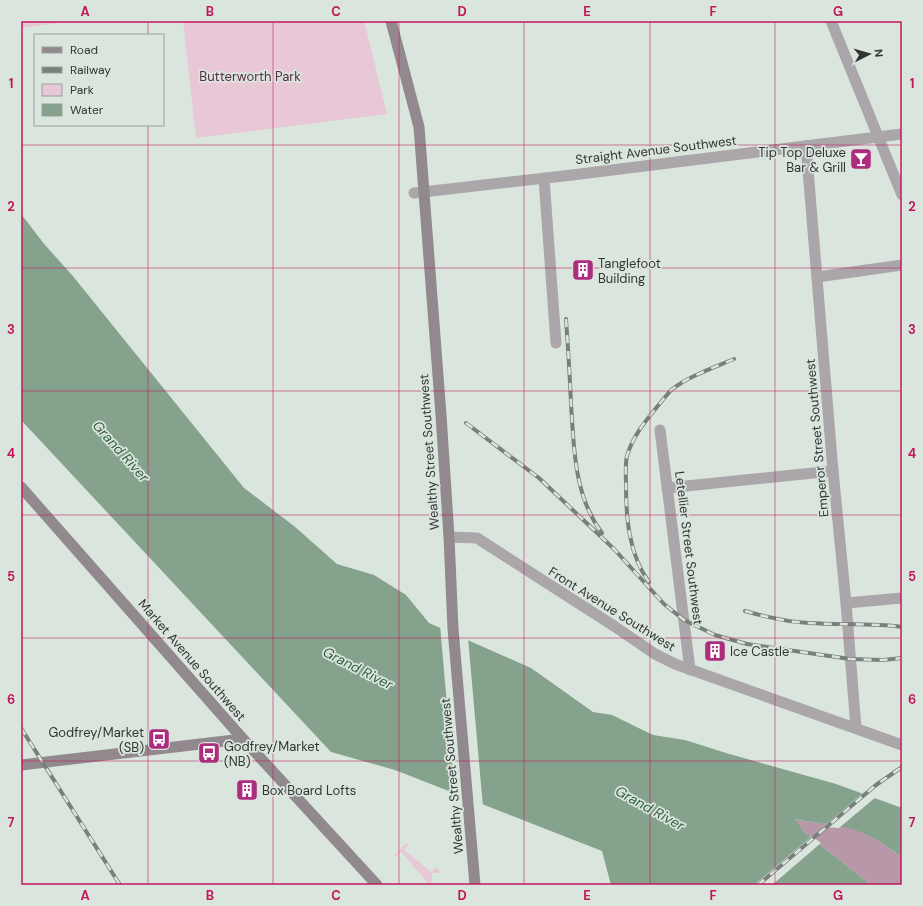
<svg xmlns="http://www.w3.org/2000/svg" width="923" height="906" font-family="'DM Sans',sans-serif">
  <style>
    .green { fill: #e8c7d7 }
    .forest { fill: #b898a8 }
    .water { fill: #85a28c }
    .pier { fill: #dae5dd }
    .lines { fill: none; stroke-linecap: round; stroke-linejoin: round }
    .minor { stroke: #aba6a9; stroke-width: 11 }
    .tertiary { stroke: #aba6a9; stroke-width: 11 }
    .secondary { stroke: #91898d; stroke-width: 11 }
    .rail-casing { stroke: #79807b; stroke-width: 4 }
    .rail { stroke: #dae5dd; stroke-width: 2.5; stroke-dasharray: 8; stroke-linecap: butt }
    .grid { fill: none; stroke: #c2185b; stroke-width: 1; stroke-opacity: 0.55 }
    .labels { text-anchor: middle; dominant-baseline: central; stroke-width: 3.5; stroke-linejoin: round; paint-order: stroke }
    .park-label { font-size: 13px; fill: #582b45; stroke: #dae5dd }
    .street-label { font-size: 13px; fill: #323633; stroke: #dae5dd }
    .poi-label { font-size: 13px; fill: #323633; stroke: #dae5dd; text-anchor: start }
    .water-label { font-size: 14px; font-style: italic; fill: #305f3f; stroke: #dae5dd }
    .neatline { fill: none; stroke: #c2185b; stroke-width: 1.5 }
    .grid-label { font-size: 13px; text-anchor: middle; font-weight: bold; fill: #c2185b }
  </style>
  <rect width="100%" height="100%" fill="#dae5dd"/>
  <g class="green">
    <path d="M 21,21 L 73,21 L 21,28 Z"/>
    <path d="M 183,21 L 364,21 L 387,114 L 196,138 Z"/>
    <path d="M 407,843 L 408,845 L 404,850 L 431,872 L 436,867 L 439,870 L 439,873 L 432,873 L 432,885 L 430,885 L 401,852 L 396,856 L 394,855 Z"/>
  </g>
  <path class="forest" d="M 794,819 C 812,823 830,823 847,827 C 867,832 885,845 902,857 L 902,885 L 871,885 L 804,832 Z"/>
  <path class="water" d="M 21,214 L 45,245 L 72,275 L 244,488 L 294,526 L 337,564 L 374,575 L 406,595 L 429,623 L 531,668 L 593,712 L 612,715 L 653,735 L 685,740 L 726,753 L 836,784 L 902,808 L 902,857 C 885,845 867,832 847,828 C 830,823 812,823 795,819 L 804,832 L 871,885 L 611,885 L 602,851 L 395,770 L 331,752 L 21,420 Z"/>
  <g class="pier">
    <path d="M 440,625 L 468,638 L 483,807 L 455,796 Z"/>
    <path d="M 864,792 L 876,797 L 839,828 L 823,827 Z"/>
    <path d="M 812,836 L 821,843 L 772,885 L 754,885 Z"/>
  </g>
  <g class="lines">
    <g class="minor">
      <path d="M 806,146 L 833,471 L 846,603 L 856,728"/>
      <path d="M 544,178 L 556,343"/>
      <path d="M 414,193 L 572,175 L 902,134"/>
      <path d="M 817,277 L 902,265"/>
      <path d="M 660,430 L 690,670"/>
      <path d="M 667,488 L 833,471"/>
      <path d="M 846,603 L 902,598"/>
    </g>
    <g class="tertiary">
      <path d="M 831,21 L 902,195"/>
      <path d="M 449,537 L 477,538 L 614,626 L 655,654 L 675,664 L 902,745"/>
    </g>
    <g class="secondary">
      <path d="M 391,21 L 419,127 L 441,415 L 449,537 L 453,629 L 475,885"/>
      <path d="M 21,487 L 243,739 L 377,885"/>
      <path d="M 21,765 L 243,739"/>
    </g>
    <g class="rail-casing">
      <g id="rail">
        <path d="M 566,319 C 568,348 570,376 571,404 C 574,448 574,496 602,533"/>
        <path d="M 466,423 L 539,478 L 614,549 L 664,604 L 684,620 L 715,635 L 747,644 L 850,659 L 883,660 L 902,658"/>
        <path d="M 649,582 C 629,555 626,518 626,486 C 626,476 625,465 627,456 C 633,435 648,418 661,402 C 664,398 668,394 671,390 C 689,376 713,368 734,359"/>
        <path d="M 745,611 C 766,617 787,622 809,623 C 840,625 871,623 902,627"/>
        <path d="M 21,728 L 120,885"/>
        <path d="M 758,885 L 876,785 L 902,767"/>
      </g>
    </g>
    <use href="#rail" class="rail"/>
  </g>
  <path class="grid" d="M 148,21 L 148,35M 273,21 L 273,885M 399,21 L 399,885M 524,21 L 524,885M 650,21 L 650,885M 775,21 L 775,885M 148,125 L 148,885M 21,145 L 902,145M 21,268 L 902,268M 21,391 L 902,391M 21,515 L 902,515M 21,638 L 902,638M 21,761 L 902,761"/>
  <defs>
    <g id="bar-square" transform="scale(1.15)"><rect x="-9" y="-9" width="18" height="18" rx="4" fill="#ac2d7d" stroke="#dae5dd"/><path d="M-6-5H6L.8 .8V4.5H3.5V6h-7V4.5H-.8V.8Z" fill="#fff"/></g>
    <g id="building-square" transform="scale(1.15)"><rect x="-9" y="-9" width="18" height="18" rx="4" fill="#ac2d7d" stroke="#dae5dd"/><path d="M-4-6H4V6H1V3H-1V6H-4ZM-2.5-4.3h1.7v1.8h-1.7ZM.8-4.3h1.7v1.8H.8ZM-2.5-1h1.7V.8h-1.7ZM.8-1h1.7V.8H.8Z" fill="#fff"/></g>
    <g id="bus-square" transform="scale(1.15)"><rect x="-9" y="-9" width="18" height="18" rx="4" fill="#ac2d7d" stroke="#dae5dd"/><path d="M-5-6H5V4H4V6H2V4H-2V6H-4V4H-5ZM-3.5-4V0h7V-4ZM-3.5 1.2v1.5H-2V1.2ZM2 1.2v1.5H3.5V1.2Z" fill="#fff"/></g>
  </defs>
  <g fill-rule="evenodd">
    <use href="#bar-square" x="861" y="159"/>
    <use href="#building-square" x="583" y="270"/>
    <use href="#building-square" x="715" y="651"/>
    <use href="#bus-square" x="159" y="739"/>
    <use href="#bus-square" x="209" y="753"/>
    <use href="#building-square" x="247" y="790"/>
  </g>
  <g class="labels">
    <g class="park-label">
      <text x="250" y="76">Butterworth Park</text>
    </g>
    <g class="street-label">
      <text transform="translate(656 150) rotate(-7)">Straight Avenue Southwest</text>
      <text transform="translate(817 438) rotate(-95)">Emperor Street Southwest</text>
      <text transform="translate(429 452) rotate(-94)">Wealthy Street Southwest</text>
      <text transform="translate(689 548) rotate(83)">Letellier Street Southwest</text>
      <text transform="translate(612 609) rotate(32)">Front Avenue Southwest</text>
      <text transform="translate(192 660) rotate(49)">Market Avenue Southwest</text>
      <text transform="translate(452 776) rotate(-95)">Wealthy Street Southwest</text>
    </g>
    <g class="poi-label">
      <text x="846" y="152" text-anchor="end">Tip Top Deluxe<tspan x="846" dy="15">Bar &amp; Grill</tspan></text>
      <text x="598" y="263">Tanglefoot<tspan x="598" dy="15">Building</tspan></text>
      <text x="730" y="651">Ice Castle</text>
      <text x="144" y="732" text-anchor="end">Godfrey/Market<tspan x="144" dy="15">(SB)</tspan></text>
      <text x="224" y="746">Godfrey/Market<tspan x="224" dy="15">(NB)</tspan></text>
      <text x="262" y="790">Box Board Lofts</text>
    </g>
    <g class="water-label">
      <text transform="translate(121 451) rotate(48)">Grand River</text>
      <text transform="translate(358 668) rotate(27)">Grand River</text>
      <text transform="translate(650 808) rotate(29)">Grand River</text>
    </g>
  </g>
  <rect width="923" height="906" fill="none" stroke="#dae5dd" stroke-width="44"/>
  <rect x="34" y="34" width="130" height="92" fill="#dae5dd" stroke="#979f99"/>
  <rect x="42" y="47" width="20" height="6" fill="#91898d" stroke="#979f99"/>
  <text x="70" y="54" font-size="12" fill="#323633">Road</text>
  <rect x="42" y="67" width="20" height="6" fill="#79807b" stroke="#979f99"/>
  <text x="70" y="74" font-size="12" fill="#323633">Railway</text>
  <rect x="42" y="84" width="20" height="12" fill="#e8c7d7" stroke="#979f99"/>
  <text x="70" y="94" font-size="12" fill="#323633">Park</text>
  <rect x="42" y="104" width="20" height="12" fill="#85a28c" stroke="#979f99"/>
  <text x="70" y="114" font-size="12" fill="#323633">Water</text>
  <g transform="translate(869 54) rotate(84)" stroke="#dae5dd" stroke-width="3" paint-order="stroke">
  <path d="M0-3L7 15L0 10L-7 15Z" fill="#323633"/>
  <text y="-6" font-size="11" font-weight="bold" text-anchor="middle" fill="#323633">N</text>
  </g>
  <rect x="22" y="22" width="879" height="862" class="neatline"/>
  <g class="grid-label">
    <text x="85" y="16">A</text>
    <text x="210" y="16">B</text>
    <text x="336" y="16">C</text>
    <text x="462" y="16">D</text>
    <text x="587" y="16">E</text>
    <text x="713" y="16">F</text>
    <text x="838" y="16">G</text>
    <text x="11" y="88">1</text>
    <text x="912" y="88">1</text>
    <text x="11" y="211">2</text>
    <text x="912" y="211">2</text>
    <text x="11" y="334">3</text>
    <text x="912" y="334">3</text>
    <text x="11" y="458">4</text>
    <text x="912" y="458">4</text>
    <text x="11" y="581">5</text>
    <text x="912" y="581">5</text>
    <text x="11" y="704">6</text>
    <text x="912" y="704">6</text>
    <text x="11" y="827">7</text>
    <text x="912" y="827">7</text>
    <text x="85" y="900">A</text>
    <text x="210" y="900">B</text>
    <text x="336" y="900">C</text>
    <text x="462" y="900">D</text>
    <text x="587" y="900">E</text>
    <text x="713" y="900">F</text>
    <text x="838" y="900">G</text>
  </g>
</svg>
